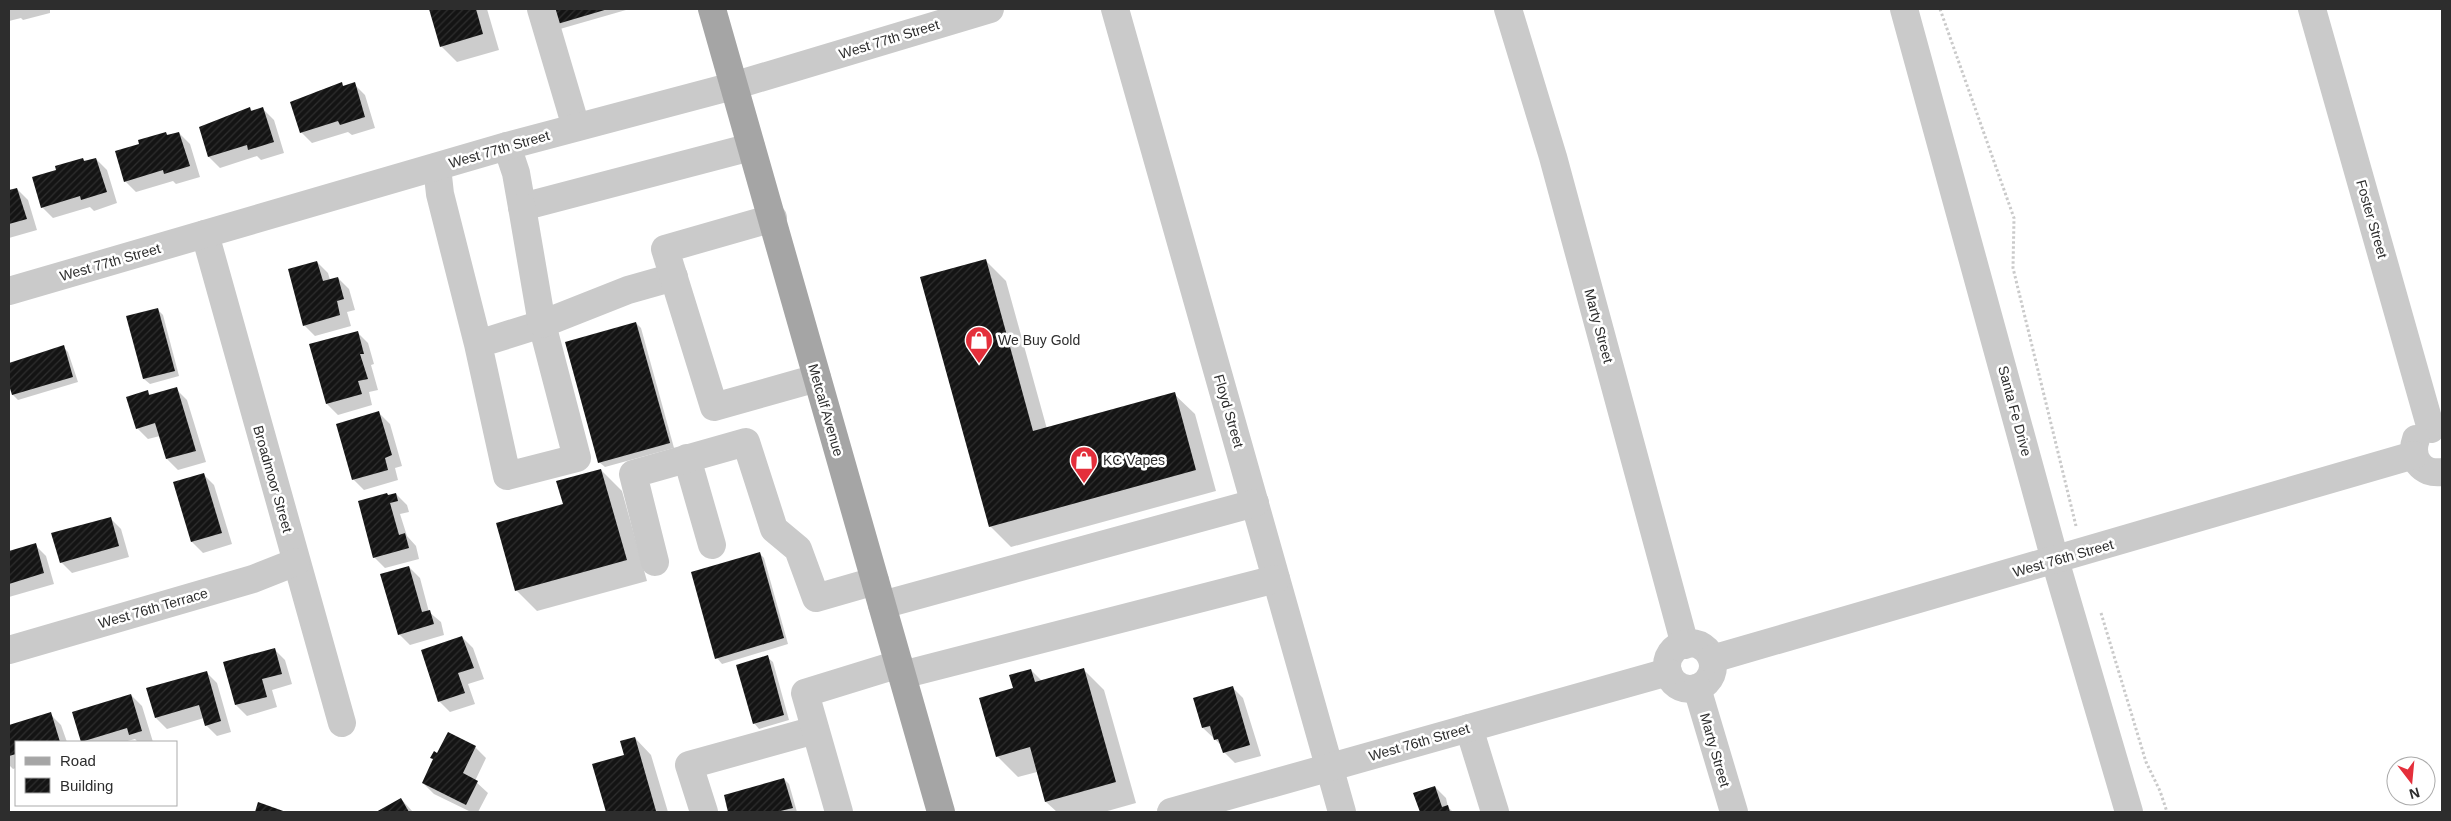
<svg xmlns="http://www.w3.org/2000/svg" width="2451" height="821" font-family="Arial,sans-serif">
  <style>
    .shadow { fill: #0003 }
    .building { fill: url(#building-hatch) }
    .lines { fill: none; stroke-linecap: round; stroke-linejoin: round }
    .path { stroke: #cacaca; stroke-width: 3; stroke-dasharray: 2.5 2.5; stroke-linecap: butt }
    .minor { stroke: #cacaca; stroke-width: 28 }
    .major { stroke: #a5a5a5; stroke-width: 28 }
    .labels { text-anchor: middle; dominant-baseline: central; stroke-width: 5; stroke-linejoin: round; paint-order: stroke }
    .street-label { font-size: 14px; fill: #2d2d2d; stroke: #fff }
    .poi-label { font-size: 14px; fill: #2d2d2d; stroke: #fff; text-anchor: start }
  </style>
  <defs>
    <pattern id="building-hatch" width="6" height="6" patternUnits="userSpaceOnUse" patternTransform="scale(1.25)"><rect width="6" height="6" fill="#141414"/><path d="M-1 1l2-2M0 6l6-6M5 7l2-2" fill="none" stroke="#2e2e2e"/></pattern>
  </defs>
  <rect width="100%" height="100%" fill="#fff"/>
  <g class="shadow">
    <path d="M 9,9 L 53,9 L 50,10 L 50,13 L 23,20 L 21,18 L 9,21 Z"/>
    <path d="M 430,9 L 487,9 L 499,50 L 457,62 L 441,46 Z"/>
    <path d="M 550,9 L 626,9 L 626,10 L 560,29 Z"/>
    <path d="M 341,84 L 345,87 L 354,84 L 365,95 L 375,128 L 352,135 L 348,132 L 312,143 L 301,132 L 316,95 L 315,92 Z"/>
    <path d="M 250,108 L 253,112 L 263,109 L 274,120 L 284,153 L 261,160 L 257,156 L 220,168 L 209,157 L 200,127 L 225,120 L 224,117 Z"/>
    <path d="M 166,133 L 169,136 L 179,133 L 190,144 L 200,177 L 176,184 L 173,181 L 136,192 L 125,181 L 141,144 Z"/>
    <path d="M 83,159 L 86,162 L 96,159 L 107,170 L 117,203 L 94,211 L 90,207 L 53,218 L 42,207 L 58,171 Z"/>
    <path d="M 17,189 L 28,200 L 37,230 L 9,238 L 9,192 Z"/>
    <path d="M 985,260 L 1006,281 L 1047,429 L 1174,394 L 1195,414 L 1216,491 L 1011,547 L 990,526 Z"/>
    <path d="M 317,262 L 328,273 L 330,280 L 338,278 L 349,289 L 355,310 L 347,312 L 351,326 L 315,336 L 304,325 Z"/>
    <path d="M 158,310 L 163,315 L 179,376 L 150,384 L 144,379 L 128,317 Z"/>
    <path d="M 636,323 L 641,328 L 674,448 L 605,467 L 599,462 Z"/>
    <path d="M 357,332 L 368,343 L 374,364 L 371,365 L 378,390 L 369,392 L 372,405 L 338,415 L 327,404 Z"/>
    <path d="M 63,347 L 68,352 L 78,382 L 18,400 L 13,395 L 9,381 L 9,364 Z"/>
    <path d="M 176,389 L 187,400 L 206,462 L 178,470 L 167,459 L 160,436 L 148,439 L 137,428 L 147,392 L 152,396 Z"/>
    <path d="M 379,413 L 390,424 L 402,466 L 395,468 L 398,480 L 364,490 L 353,479 Z"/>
    <path d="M 601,470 L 622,491 L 647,581 L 537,611 L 516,590 L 564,505 Z"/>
    <path d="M 203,474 L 214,485 L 232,544 L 203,553 L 192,542 Z"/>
    <path d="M 396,494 L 407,505 L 409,512 L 400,514 L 407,536 L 416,546 L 419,559 L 385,568 L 374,557 L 389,496 Z"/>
    <path d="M 110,518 L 121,529 L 129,557 L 72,573 L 61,562 Z"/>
    <path d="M 35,545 L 46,556 L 54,584 L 9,597 L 9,552 Z"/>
    <path d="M 759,553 L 764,558 L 788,644 L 722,664 L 717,658 Z"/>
    <path d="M 409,567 L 420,578 L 429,612 L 441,622 L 444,635 L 410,645 L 399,634 Z"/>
    <path d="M 462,637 L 473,648 L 484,679 L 468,684 L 475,704 L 450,712 L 439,701 Z"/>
    <path d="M 274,649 L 285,660 L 292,684 L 272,690 L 277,707 L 247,716 L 236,705 Z"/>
    <path d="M 767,657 L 773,662 L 789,720 L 759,729 L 754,723 Z"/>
    <path d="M 1083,669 L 1104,690 L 1136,803 L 1104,812 L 1057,812 L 1046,802 L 1037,772 L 1018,777 L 997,756 L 1014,689 L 1031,670 L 1042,681 Z"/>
    <path d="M 206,672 L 217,683 L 231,732 L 217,736 L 206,725 L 204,718 L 167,729 L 156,718 Z"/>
    <path d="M 1232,687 L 1243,698 L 1261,756 L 1235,763 L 1224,752 L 1222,746 L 1203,728 Z"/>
    <path d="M 131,695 L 142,706 L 153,742 L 138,742 L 135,739 L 124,742 L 82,741 Z"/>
    <path d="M 50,714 L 61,725 L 67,742 L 16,742 L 16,768 L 13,769 L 9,765 L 9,726 Z"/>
    <path d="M 635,738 L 651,755 L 668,812 L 607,812 L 594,765 L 626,756 Z"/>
    <path d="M 475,747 L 486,758 L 475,781 L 488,793 L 478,812 L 471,812 L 434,794 L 423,783 L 438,754 Z"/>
    <path d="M 784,779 L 789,784 L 797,812 L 730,812 L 725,796 Z"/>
    <path d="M 1435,787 L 1446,798 L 1448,807 L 1453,812 L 1421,812 L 1415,794 Z"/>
    <path d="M 401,799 L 413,812 L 379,812 Z"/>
  </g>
  <g class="building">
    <path d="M 429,9 L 476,9 L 483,34 L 440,47 Z"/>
    <path d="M 549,9 L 608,9 L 554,25 Z"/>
    <path d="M 342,82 L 343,86 L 355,82 L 365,117 L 340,125 L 338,121 L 300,133 L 290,102 Z"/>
    <path d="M 250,107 L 251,111 L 263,107 L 274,142 L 248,150 L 247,145 L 208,157 L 199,127 Z"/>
    <path d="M 166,132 L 167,135 L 179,132 L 190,166 L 164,174 L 163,170 L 124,182 L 115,151 L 139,144 L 138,140 Z"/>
    <path d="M 83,158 L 84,161 L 96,158 L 107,192 L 81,200 L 80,196 L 41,208 L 32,177 L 56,170 L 55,166 Z"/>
    <path d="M 17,188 L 27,219 L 9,224 L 9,190 Z"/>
    <path d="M 986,259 L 1033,431 L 1175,392 L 1196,470 L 989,527 L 920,277 Z"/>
    <path d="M 317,261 L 323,281 L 338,277 L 344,299 L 337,301 L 340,315 L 303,326 L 288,269 Z"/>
    <path d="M 158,308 L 175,371 L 143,379 L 126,316 Z"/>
    <path d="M 636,322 L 670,443 L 598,463 L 565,342 Z"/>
    <path d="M 358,331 L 364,354 L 360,354 L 368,379 L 358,381 L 362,394 L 326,404 L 309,344 Z"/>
    <path d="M 64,345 L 73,377 L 12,395 L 9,385 L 9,363 Z"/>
    <path d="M 177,387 L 196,451 L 166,459 L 155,423 L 136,429 L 126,397 L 148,390 L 149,395 Z"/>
    <path d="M 379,411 L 392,455 L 385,458 L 388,470 L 352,480 L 336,424 Z"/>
    <path d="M 601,469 L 627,560 L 515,591 L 496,523 L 563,504 L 556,481 Z"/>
    <path d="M 204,473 L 222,533 L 191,542 L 173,482 Z"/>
    <path d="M 387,493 L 388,495 L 396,493 L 398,501 L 390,503 L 399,535 L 405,533 L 409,548 L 373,558 L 358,501 Z"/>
    <path d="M 111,517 L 119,546 L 60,563 L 51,533 Z"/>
    <path d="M 36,543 L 44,573 L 9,584 L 9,551 Z"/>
    <path d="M 760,552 L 784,638 L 715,659 L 691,572 Z"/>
    <path d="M 409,566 L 422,612 L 430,610 L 434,624 L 398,635 L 380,574 Z"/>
    <path d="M 462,636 L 474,668 L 458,673 L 465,693 L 438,702 L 421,650 Z"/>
    <path d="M 275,648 L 282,674 L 262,679 L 267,697 L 235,705 L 223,662 Z"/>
    <path d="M 768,655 L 784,715 L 753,724 L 736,665 Z"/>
    <path d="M 1084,668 L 1116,782 L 1045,802 L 1030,747 L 996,757 L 979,698 L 1013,688 L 1009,675 L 1031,669 L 1035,682 Z"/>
    <path d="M 207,671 L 221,721 L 205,726 L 199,705 L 155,718 L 146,688 Z"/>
    <path d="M 1233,686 L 1250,745 L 1223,753 L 1218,739 L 1214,740 L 1210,726 L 1202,728 L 1193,698 Z"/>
    <path d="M 131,694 L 142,731 L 129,735 L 127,728 L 81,742 L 72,712 Z"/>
    <path d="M 51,712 L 60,742 L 16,742 L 16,754 L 9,756 L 9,725 Z"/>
    <path d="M 448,732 L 476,746 L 463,773 L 478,781 L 466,805 L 422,783 L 433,759 L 430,758 L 434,751 L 437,753 Z"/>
    <path d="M 635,737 L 656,811 L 606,812 L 592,764 L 624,755 L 620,741 Z"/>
    <path d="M 784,778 L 793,808 L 776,812 L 728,812 L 724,795 Z"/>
    <path d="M 1435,786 L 1442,807 L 1448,805 L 1450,812 L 1420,812 L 1413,793 Z"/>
    <path d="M 401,798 L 409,812 L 376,812 Z"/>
    <path d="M 258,802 L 286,812 L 255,812 Z"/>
  </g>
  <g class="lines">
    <g class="path">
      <path d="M 1940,9 L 2014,218 L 2013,268 L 2076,526"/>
      <path d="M 2101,613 L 2146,762 L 2160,791 L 2167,812"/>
    </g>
    <g class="minor">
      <path d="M 541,9 L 576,127"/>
      <path d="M 1115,9 L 1342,812"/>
      <path d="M 1508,9 L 1553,157 L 1685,645"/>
      <path d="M 1904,9 L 2055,560 L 2129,812"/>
      <path d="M 2312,9 L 2431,429"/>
      <path d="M 507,146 L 516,173 L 522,207 L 751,147"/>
      <path d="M 437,167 L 440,194 L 478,344 L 507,476 L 577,458 L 542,324 L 478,344"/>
      <path d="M 522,207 L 542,324 L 628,290 L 674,277"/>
      <path d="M 773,218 L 665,249 L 714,407 L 817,378"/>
      <path d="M 205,234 L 342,723"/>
      <path d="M 9,291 L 507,146 L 733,86 L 990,9"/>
      <path d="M 2416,439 C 2409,458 2422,475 2442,472"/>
      <path d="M 687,458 L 712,545"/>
      <path d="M 655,562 L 633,474 L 746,442 L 774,529 L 798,549 L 816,598 L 875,581"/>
      <path d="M 882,605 L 1255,503"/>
      <circle cx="1690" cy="666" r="23"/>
      <path d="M 9,650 L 253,579 L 296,562"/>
      <path d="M 1712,659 L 2414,455"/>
      <path d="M 902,675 L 1276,579"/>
      <path d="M 1697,688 L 1734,812"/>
      <path d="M 1469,728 L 1495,812"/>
      <path d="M 704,812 L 689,765 L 815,730"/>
      <path d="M 839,812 L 805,693 L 899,664"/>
      <path d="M 1171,812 L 1668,672"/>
    </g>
    <path class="major" d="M 712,9 L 941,812"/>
  </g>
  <defs>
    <g id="shop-pin" transform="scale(1.4375)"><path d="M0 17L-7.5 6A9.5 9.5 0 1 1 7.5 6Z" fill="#e42f3b" stroke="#fff"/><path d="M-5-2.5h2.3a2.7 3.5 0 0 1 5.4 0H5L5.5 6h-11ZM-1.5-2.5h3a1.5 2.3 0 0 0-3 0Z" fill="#fff"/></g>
  </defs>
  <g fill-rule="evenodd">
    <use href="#shop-pin" x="979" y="340"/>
    <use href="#shop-pin" x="1084" y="460"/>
  </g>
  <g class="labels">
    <g class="street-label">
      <text transform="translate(889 39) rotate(-17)">West 77th Street</text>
      <text transform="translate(499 149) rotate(-16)">West 77th Street</text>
      <text transform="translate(2372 219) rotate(74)">Foster Street</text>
      <text transform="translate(110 262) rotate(-16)">West 77th Street</text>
      <text transform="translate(1599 326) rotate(75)">Marty Street</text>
      <text transform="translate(826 410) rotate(74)">Metcalf Avenue</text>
      <text transform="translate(1229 411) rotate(74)">Floyd Street</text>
      <text transform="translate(2015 411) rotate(75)">Santa Fe Drive</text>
      <text transform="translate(273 479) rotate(74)">Broadmoor Street</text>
      <text transform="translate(2063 558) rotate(-16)">West 76th Street</text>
      <text transform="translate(153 608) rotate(-16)">West 76th Terrace</text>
      <text transform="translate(1419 742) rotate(-16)">West 76th Street</text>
      <text transform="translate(1715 750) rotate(74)">Marty Street</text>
    </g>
    <g class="poi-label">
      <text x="998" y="340">We Buy Gold</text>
      <text x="1103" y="460">KC Vapes</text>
    </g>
  </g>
  <rect width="2451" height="821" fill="none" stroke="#2d2d2d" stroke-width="20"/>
  <rect x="15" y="741" width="162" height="65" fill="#ffffff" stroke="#ababab"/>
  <rect x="25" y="757" width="25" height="8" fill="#a5a5a5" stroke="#ababab"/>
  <text x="60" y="766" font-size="15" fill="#2d2d2d">Road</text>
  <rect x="25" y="778" width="25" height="15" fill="url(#building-hatch)" stroke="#ababab"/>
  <text x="60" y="791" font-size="15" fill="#2d2d2d">Building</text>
  <g transform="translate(2411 781) rotate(164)"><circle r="24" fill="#ffffff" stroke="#ababab"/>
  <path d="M0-4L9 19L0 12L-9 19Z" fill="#e42f3b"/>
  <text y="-8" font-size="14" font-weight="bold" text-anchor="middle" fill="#2d2d2d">N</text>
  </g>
</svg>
